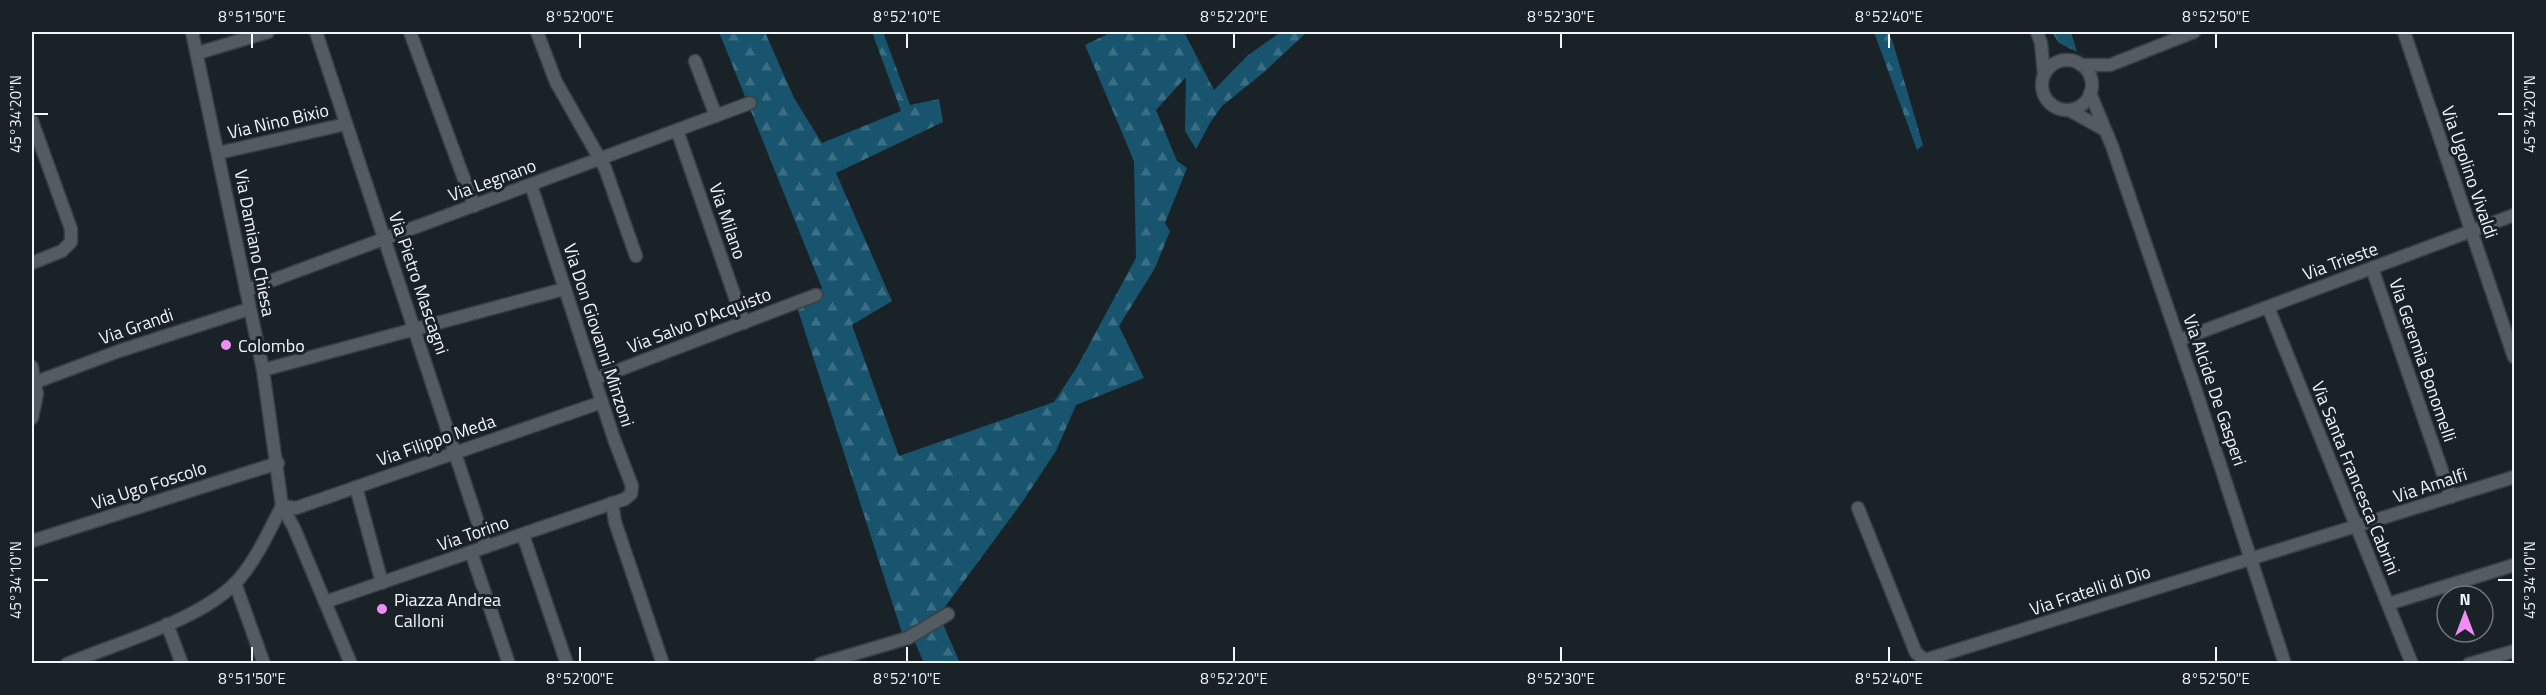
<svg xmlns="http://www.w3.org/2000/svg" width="2546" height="695" font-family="'Titillium Web',sans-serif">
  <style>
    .forest { fill: url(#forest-firs) }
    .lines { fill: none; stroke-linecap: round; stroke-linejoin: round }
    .minor-casing { stroke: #393f43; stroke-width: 15 }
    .minor { stroke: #525c61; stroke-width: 12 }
    .ticks { fill: none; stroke: #f0f6f9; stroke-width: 2 }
    .poi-dot { fill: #f18bf5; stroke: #192227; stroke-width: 2 }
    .labels { text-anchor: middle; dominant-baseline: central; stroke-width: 6; stroke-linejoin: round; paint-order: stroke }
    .street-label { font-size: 18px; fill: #f0f6f9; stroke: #192227 }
    .poi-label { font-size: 18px; fill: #f0f6f9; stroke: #192227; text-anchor: start }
    .neatline { fill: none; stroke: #f0f6f9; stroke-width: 2 }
    .ticks-label { font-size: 15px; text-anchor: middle; fill: #f0f6f9 }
  </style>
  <defs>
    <pattern id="forest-firs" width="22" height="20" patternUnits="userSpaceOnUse" patternTransform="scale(1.5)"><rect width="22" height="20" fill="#19546e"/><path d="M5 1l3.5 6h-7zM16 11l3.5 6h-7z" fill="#3b6d83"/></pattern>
  </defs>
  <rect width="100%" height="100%" fill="#192227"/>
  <g class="forest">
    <path d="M 719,32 L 765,32 L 794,98 L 822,143 L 901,111 L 872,32 L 883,32 L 910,105 L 939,99 L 943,122 L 836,173 L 892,301 L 852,325 L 899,456 L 1054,402 L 1077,367 L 1136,258 L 1134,161 L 1085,45 L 1112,32 L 1184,32 L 1214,90 L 1247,56 L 1281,32 L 1307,32 L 1263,73 L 1222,106 L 1210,123 L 1196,149 L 1185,131 L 1186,77 L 1156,110 L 1177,161 L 1187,168 L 1165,223 L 1170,231 L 1155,268 L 1119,326 L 1144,378 L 1076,405 L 1056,451 L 1023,501 L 939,615 L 960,663 L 924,663 L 914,640 L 903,636 L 797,307 L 806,304 L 822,288 Z"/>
    <path d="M 1874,32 L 1888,32 L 1893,43 L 1923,145 L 1917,150 Z"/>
    <path d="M 2052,32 L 2071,32 L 2077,52 L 2059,43 Z"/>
  </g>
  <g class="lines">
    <g class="minor-casing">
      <g id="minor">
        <path d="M 192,32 L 263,370 L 282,506 L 294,528 L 351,664"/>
        <path d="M 316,32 L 486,547"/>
        <path d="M 410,32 L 474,206"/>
        <path d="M 537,32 L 556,82 L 605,168 L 636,256"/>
        <path d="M 2037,32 L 2041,43 L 2044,74"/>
        <path d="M 2404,32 L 2514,357"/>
        <path d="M 198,53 L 268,32"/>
        <circle cx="2067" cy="85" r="25"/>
        <path d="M 695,61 L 716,116"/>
        <path d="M 2081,65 L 2110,65 L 2194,32"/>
        <path d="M 2090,93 L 2112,146 L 2196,391 L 2285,664"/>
        <path d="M 2069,110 L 2105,130"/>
        <path d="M 32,121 L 71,229 L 71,242 L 62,251 L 32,263"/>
        <path d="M 677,130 L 744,323"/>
        <path d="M 218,153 L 346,124"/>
        <path d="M 2372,268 L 2451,497"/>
        <path d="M 246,290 L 750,103"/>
        <path d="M 2268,307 L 2412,664"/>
        <path d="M 2179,340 L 2514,215"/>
        <path d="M 32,367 L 37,394 L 32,418"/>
        <path d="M 263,370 L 564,289"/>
        <path d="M 595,379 L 816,295"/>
        <path d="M 36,382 L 119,351 L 249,309"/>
        <path d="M 356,487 L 382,583"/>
        <path d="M 612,503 L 615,522 L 663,664"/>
        <path d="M 282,506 L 296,508 L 602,402"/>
        <path d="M 1858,508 L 1916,653 L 1925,660 L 2514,477"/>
        <path d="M 523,535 L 567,664"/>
        <path d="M 32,541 L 278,463"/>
        <path d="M 471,552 L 509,664"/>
        <path d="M 235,583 L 264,664"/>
        <path d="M 325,602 L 625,499 L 631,494 L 632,486 L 614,439 L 531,185"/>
        <path d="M 2388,604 L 2514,565"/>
        <path d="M 167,624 L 182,664"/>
        <path d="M 67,664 C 118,642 204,620 240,578 C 258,556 269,531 282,506"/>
        <path d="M 820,664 L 908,638 L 948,614"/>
        <path d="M 2469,664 L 2514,651"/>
      </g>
    </g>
    <use href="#minor" class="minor"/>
  </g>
  <path class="ticks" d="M 252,33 L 252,48M 580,33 L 580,48M 907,33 L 907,48M 1234,33 L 1234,48M 1561,33 L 1561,48M 1889,33 L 1889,48M 2216,33 L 2216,48M 33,114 L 48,114M 2498,114 L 2513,114M 33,580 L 48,580M 2498,580 L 2513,580M 252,647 L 252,662M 580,647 L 580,662M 907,647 L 907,662M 1234,647 L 1234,662M 1561,647 L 1561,662M 1889,647 L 1889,662M 2216,647 L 2216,662"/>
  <g class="poi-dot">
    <circle cx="226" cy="345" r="6"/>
    <circle cx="382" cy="609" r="6"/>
  </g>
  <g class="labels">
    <g class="street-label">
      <text transform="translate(278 121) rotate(-13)">Via Nino Bixio</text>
      <text transform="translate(2470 172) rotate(71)">Via Ugolino Vivaldi</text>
      <text transform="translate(492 180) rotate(-20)">Via Legnano</text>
      <text transform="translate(728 221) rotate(71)">Via Milano</text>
      <text transform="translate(255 243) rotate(79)">Via Damiano Chiesa</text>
      <text transform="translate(2340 261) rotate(-20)">Via Trieste</text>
      <text transform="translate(419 283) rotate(71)">Via Pietro Mascagni</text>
      <text transform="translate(699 320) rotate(-21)">Via Salvo D'Acquisto</text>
      <text transform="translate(136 326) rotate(-19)">Via Grandi</text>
      <text transform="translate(599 335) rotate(72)">Via Don Giovanni Minzoni</text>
      <text transform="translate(2423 360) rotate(71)">Via Geremia Bonomelli</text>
      <text transform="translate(2215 390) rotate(71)">Via Alcide De Gasperi</text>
      <text transform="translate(436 440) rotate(-19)">Via Filippo Meda</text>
      <text transform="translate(2356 478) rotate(68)">Via Santa Francesca Cabrini</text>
      <text transform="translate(149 485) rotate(-18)">Via Ugo Foscolo</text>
      <text transform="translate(2430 485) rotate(-18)">Via Amalfi</text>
      <text transform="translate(473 533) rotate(-19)">Via Torino</text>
      <text transform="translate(2090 590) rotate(-18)">Via Fratelli di Dio</text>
    </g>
    <g class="poi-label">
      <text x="238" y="345">Colombo</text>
      <text x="394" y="599">Piazza Andrea<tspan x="394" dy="21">Calloni</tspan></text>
    </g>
  </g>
  <rect width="2546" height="695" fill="none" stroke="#192227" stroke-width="66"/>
  <g transform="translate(2465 614)"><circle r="28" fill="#192227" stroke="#6f777b" stroke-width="1.5"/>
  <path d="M0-4.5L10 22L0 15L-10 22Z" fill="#f18bf5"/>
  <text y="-9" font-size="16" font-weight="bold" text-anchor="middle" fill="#f0f6f9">N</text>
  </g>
  <rect x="33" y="33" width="2480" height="629" class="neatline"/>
  <g class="ticks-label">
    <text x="252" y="22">8°51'50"E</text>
    <text x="580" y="22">8°52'00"E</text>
    <text x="907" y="22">8°52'10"E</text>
    <text x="1234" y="22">8°52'20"E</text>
    <text x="1561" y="22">8°52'30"E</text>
    <text x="1889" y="22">8°52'40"E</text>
    <text x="2216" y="22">8°52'50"E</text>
    <text transform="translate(16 114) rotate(-90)" y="5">45°34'20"N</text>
    <text transform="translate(2530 114) rotate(-90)" y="5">45°34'20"N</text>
    <text transform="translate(16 580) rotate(-90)" y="5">45°34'10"N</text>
    <text transform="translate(2530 580) rotate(-90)" y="5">45°34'10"N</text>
    <text x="252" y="684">8°51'50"E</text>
    <text x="580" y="684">8°52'00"E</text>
    <text x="907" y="684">8°52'10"E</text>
    <text x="1234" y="684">8°52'20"E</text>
    <text x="1561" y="684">8°52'30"E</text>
    <text x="1889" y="684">8°52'40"E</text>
    <text x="2216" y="684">8°52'50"E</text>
  </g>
</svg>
